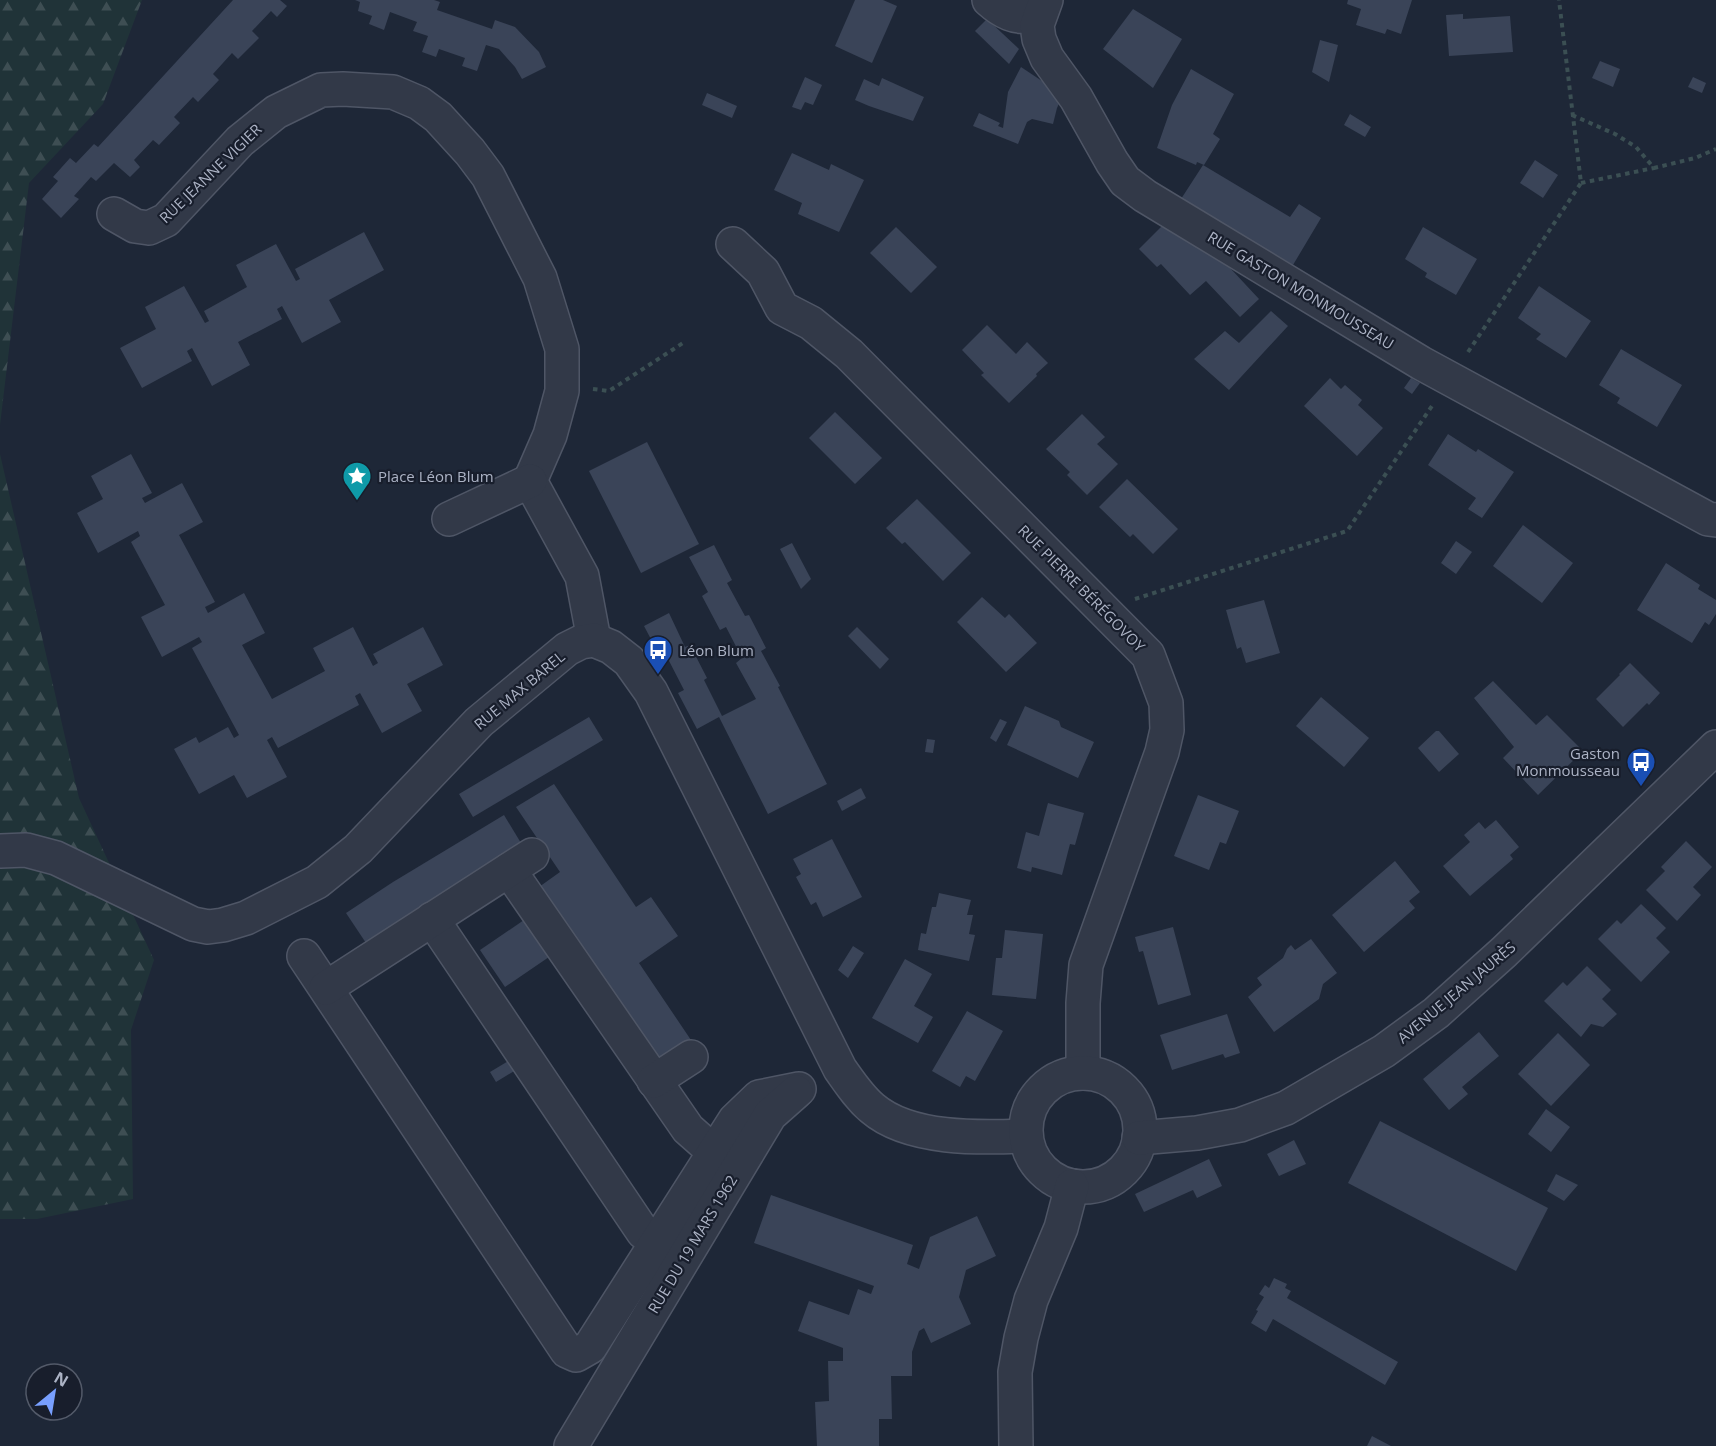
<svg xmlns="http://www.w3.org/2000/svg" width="1716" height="1446" font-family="'Open Sans',sans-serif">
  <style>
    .forest { fill: url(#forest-firs) }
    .building { fill: #3a4458 }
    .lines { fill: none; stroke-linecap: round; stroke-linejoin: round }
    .minor-casing { stroke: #4f5666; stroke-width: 36 }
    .path { stroke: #3b4f53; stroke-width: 4; stroke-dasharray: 4.5 4.5; stroke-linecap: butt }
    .minor { stroke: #323948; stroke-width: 33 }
    .labels { text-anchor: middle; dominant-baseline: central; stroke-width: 4.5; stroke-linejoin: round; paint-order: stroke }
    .street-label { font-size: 15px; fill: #acb3c5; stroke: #181e2c }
    .poi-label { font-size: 15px; fill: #acb3c5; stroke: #181e2c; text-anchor: start }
  </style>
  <defs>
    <pattern id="forest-firs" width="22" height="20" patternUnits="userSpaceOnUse" patternTransform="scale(1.5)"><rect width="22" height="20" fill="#203338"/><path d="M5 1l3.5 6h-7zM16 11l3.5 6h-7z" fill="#3e4e53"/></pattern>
  </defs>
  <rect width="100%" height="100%" fill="#1e2737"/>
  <g class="forest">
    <path d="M 0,0 L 142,0 L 103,104 L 29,183 L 0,425 Z"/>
    <path d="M 0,454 L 79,798 L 154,960 L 131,1030 L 133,1199 L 37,1219 L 0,1219 Z"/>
  </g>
  <g class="building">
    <path d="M 233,0 L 280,0 L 287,6 L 277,17 L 271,11 L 252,31 L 259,38 L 238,59 L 232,53 L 213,74 L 219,80 L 198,102 L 193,97 L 174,117 L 180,123 L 159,145 L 153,140 L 134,160 L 140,167 L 130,177 L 114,163 L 96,181 L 91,177 L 74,196 L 79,199 L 61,218 L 42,199 L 58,181 L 53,177 L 70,158 L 76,163 L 94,144 L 98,147 Z"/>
    <path d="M 355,0 L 434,0 L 440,2 L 437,10 L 492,29 L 495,20 L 515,27 L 539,52 L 546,67 L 522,79 L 515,67 L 499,49 L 486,45 L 477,71 L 462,66 L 465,58 L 439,49 L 436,57 L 422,52 L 428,36 L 413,31 L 417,22 L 390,12 L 384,30 L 369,24 L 372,16 L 358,11 L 360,2 Z"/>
    <path d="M 855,0 L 883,0 L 897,6 L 872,63 L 835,46 Z"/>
    <path d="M 1348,0 L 1412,0 L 1401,34 L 1387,29 L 1385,34 L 1356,25 L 1361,9 L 1347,4 Z"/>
    <path d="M 1133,9 L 1182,39 L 1153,88 L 1103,49 Z"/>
    <path d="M 1463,14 L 1463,19 L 1510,16 L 1513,52 L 1449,56 L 1446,15 Z"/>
    <path d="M 987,19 L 1019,49 L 1009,64 L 975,31 Z"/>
    <path d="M 1320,40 L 1338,45 L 1329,82 L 1312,72 Z"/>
    <path d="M 1600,61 L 1620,69 L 1613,87 L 1592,78 Z"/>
    <path d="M 1021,67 L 1063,95 L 1057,108 L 1053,124 L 1032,119 L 1027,122 L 1018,144 L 973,126 L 979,113 L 1000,123 L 998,126 L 1003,128 L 1008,92 Z"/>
    <path d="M 1191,69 L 1234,94 L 1213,134 L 1220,139 L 1204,165 L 1197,162 L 1196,165 L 1157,148 L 1172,105 Z"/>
    <path d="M 805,77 L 822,85 L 813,105 L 805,102 L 801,110 L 792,107 Z"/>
    <path d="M 1693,77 L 1706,83 L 1702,93 L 1688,87 Z"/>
    <path d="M 882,78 L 924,97 L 913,121 L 869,106 L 855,100 L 864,79 L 879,86 Z"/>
    <path d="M 707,93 L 737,106 L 732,118 L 702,105 Z"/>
    <path d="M 1350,114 L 1371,127 L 1365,137 L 1344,125 Z"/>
    <path d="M 792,153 L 829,170 L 831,164 L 864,180 L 839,232 L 798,214 L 802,203 L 774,190 Z"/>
    <path d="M 1535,160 L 1558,175 L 1543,198 L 1520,183 Z"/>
    <path d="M 1203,165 L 1290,217 L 1299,204 L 1321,218 L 1293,265 L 1181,199 Z"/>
    <path d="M 1165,223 L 1217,254 L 1259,299 L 1240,317 L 1206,281 L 1190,295 L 1161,264 L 1157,267 L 1139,249 Z"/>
    <path d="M 896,227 L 937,267 L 911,293 L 870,253 Z"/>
    <path d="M 1423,227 L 1477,259 L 1456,295 L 1425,277 L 1427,273 L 1405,259 Z"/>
    <path d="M 364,232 L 384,270 L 329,300 L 341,322 L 302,343 L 282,306 L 277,309 L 282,319 L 238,342 L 250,365 L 212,386 L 192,348 L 187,351 L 192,361 L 142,388 L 120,348 L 156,329 L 145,307 L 184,286 L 205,323 L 209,321 L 204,311 L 247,287 L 236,265 L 276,244 L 296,281 L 300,279 L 295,269 Z"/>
    <path d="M 1539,286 L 1591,321 L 1566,358 L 1536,339 L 1541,334 L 1518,318 Z"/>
    <path d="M 1271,311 L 1288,326 L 1229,390 L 1194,359 L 1225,331 L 1239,343 Z"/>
    <path d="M 987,325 L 1016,354 L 1027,342 L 1048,363 L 1036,374 L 1037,376 L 1009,403 L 981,375 L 984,373 L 962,350 Z"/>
    <path d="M 1621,349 L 1682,385 L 1657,427 L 1617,403 L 1620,398 L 1599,385 Z"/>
    <path d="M 1330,378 L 1341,389 L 1345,385 L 1362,400 L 1358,405 L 1383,428 L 1357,456 L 1304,406 Z"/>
    <path d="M 1411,378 L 1420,383 L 1412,394 L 1404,388 Z"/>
    <path d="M 835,412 L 882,458 L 855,484 L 809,438 Z"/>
    <path d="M 1082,414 L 1105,437 L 1097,444 L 1118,464 L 1087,495 L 1067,475 L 1070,472 L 1046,449 Z"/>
    <path d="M 1448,434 L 1476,452 L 1478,449 L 1514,472 L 1482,518 L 1468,509 L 1476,498 L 1428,465 Z"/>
    <path d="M 647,442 L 699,544 L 641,573 L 589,471 Z"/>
    <path d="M 131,454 L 152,493 L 142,498 L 145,503 L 182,483 L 203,522 L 179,535 L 215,602 L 205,607 L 208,613 L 244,593 L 265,633 L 242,645 L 272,699 L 325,671 L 313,648 L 353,627 L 373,666 L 378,663 L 373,654 L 423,627 L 443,665 L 407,684 L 422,711 L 382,733 L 360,693 L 355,696 L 359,705 L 278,748 L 272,737 L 267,740 L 287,777 L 247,798 L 234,775 L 199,794 L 174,749 L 196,737 L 199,743 L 228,727 L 234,738 L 239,735 L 192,648 L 202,642 L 199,637 L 162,657 L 141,617 L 165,605 L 131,542 L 140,536 L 138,531 L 98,553 L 77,513 L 103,499 L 91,476 Z"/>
    <path d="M 1127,479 L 1178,529 L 1153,554 L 1133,534 L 1130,537 L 1099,507 Z"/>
    <path d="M 917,499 L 971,553 L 943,581 L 905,542 L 902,544 L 886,528 Z"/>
    <path d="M 1523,525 L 1573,563 L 1542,603 L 1493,566 Z"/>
    <path d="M 1456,541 L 1472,552 L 1456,574 L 1441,563 Z"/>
    <path d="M 792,543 L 811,579 L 801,589 L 780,549 Z"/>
    <path d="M 714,545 L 732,580 L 727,583 L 745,616 L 749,615 L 766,648 L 761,651 L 780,686 L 778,687 L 827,784 L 768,814 L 719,717 L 697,729 L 678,693 L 684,690 L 667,657 L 662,660 L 644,626 L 669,613 L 685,647 L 690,645 L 707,678 L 704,680 L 722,716 L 756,699 L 736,663 L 742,658 L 726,627 L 720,630 L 702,596 L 708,592 L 689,557 Z"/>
    <path d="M 1666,563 L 1700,585 L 1698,589 L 1716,600 L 1716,614 L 1709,625 L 1705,622 L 1692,643 L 1637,610 Z"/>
    <path d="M 982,597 L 1005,618 L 1009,614 L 1037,643 L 1006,672 L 957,622 Z"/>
    <path d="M 1264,600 L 1280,653 L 1246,663 L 1241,647 L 1237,649 L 1226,610 Z"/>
    <path d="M 857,627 L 889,659 L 880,669 L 848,636 Z"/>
    <path d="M 1630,663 L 1660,693 L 1649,705 L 1647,703 L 1623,727 L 1596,699 L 1620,675 L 1619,674 Z"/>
    <path d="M 1493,681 L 1536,725 L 1547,715 L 1583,751 L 1538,795 L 1503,758 L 1514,747 L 1474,698 Z"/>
    <path d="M 1321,697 L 1369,738 L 1344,767 L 1296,726 Z"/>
    <path d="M 1025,706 L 1059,721 L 1061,727 L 1094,742 L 1078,778 L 1007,745 Z"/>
    <path d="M 589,717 L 603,740 L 473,817 L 459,794 Z"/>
    <path d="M 1000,719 L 1007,722 L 996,742 L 990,738 Z"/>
    <path d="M 1436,731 L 1439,731 L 1459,754 L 1439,772 L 1418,748 Z"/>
    <path d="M 927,739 L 935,740 L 933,753 L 925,752 Z"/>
    <path d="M 554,784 L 636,907 L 651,897 L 678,936 L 639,963 L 693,1043 L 659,1066 L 539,887 L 560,872 L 516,807 Z"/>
    <path d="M 861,788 L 866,798 L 842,811 L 837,801 Z"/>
    <path d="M 1198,795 L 1239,811 L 1226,844 L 1220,842 L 1209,870 L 1174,856 Z"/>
    <path d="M 1048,803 L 1084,813 L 1075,845 L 1070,844 L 1062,875 L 1032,867 L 1031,872 L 1017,868 L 1026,832 L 1039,836 Z"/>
    <path d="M 504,815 L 527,853 L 370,949 L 346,913 L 393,882 Z"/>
    <path d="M 1496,820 L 1519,847 L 1510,855 L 1513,859 L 1470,896 L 1443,866 L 1470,842 L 1464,835 L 1479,822 L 1485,829 Z"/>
    <path d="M 832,839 L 862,897 L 823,917 L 816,902 L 811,905 L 796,877 L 801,874 L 793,859 Z"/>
    <path d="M 1686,841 L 1712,867 L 1693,887 L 1701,895 L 1677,921 L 1646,890 L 1665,871 L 1661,867 Z"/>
    <path d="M 1395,861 L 1420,892 L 1409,901 L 1415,908 L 1364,952 L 1332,915 Z"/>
    <path d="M 939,893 L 971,900 L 967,915 L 973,915 L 969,934 L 975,935 L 969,961 L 918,950 L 921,933 L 926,934 L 932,907 L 936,907 Z"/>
    <path d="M 1641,904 L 1666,928 L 1656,938 L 1670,952 L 1641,982 L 1598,939 L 1617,920 L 1621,924 Z"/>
    <path d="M 524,920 L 549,957 L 505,987 L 480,950 Z"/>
    <path d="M 1173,927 L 1191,995 L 1158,1005 L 1143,951 L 1139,952 L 1135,937 Z"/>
    <path d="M 1005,930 L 1043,934 L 1036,999 L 992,995 L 996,958 L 1002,958 Z"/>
    <path d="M 1311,939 L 1337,973 L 1323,984 L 1319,999 L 1274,1032 L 1248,997 L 1262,985 L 1257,978 L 1283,958 L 1287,949 L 1291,945 L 1295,950 Z"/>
    <path d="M 853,946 L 864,953 L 848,978 L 838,970 Z"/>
    <path d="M 905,959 L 932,974 L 914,1006 L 933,1017 L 918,1043 L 872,1018 Z"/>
    <path d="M 1587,966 L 1611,990 L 1602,999 L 1617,1014 L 1603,1027 L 1591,1024 L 1581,1037 L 1544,1001 L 1563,982 L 1567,986 Z"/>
    <path d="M 967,1011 L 1003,1031 L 975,1081 L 966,1076 L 960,1087 L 932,1071 Z"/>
    <path d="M 1227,1014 L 1240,1053 L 1225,1058 L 1223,1054 L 1172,1070 L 1160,1035 Z"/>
    <path d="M 1479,1032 L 1499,1056 L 1462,1087 L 1468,1094 L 1449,1110 L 1423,1079 Z"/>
    <path d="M 1558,1033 L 1590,1065 L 1551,1106 L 1518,1074 Z"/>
    <path d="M 515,1057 L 521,1067 L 496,1082 L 490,1072 Z"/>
    <path d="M 1546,1109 L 1570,1127 L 1551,1152 L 1528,1134 Z"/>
    <path d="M 1380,1121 L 1548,1208 L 1516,1271 L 1348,1183 Z"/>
    <path d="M 1294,1140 L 1306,1164 L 1279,1176 L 1267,1154 Z"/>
    <path d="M 1209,1159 L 1222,1186 L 1197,1198 L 1193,1190 L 1144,1212 L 1135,1194 Z"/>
    <path d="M 1556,1174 L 1578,1185 L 1564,1201 L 1547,1191 Z"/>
    <path d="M 771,1195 L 913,1245 L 907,1264 L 919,1269 L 930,1237 L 977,1216 L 996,1256 L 966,1270 L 959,1297 L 971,1324 L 931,1343 L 924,1328 L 919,1331 L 912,1352 L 912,1376 L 891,1376 L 892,1419 L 879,1419 L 879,1446 L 817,1446 L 815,1402 L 829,1401 L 828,1361 L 843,1361 L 843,1348 L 798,1331 L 809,1301 L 849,1315 L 858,1289 L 871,1294 L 874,1286 L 754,1243 Z"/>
    <path d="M 1274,1278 L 1287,1284 L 1285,1288 L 1291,1291 L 1287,1298 L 1398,1362 L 1385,1385 L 1273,1319 L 1266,1332 L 1251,1323 L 1258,1311 L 1256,1310 L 1264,1297 L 1259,1294 L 1265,1285 L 1269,1288 Z"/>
    <path d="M 1372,1436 L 1391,1446 L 1367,1446 Z"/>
  </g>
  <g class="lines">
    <g class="minor-casing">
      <g id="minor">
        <path d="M 989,0 C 1000,10 1018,22 1033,13 C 1037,11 1041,7 1044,4"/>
        <path d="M 1046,0 L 1037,25 L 1039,39 L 1047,58 L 1076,98 L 1112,162 L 1125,181 L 1145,196 L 1421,363 L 1708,519 L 1716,520"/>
        <path d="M 114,214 L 135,226 L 149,228 L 166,220 L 240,141 L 276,112 L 321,90 L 343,89 L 393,92 L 419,103 L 438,117 L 470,152 L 488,176 L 540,278 L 562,349 L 562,391 L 550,435 L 530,481"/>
        <path d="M 733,244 L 763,272 L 782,308 L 811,323 L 849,354 L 1148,655 L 1166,703 L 1167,730 L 1162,752 L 1086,965 L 1083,1003 L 1083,1073"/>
        <path d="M 530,481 L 582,576 L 594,640"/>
        <path d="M 449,519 L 530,481"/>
        <path d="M 0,851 L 26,850 L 56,858 L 193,924 L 208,927 L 223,925 L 246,918 L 317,882 L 358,849 L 479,722 L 567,649 L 581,642 L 594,640 L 611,647 L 629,661 L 651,692 L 840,1069 C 850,1083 859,1097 872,1108 C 909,1140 980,1138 1026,1136"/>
        <path d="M 509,870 L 688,1129 L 714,1152"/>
        <path d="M 432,919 L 643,1232 L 657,1241"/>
        <path d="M 304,956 L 567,1351 L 576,1355 L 590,1347 L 735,1120 L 759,1097 L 799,1089"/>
        <path d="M 326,988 L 532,855"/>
        <circle cx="1083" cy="1130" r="57"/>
        <path d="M 654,1081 L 691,1057"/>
        <path d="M 1139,1138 L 1197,1133 L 1240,1125 L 1286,1108 L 1384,1051 L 1436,1013 L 1504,952 L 1716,747"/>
        <path d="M 571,1446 L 770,1115 L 796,1092"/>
        <path d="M 1016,1446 L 1015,1372 L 1021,1338 L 1031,1300 L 1061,1228 L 1072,1186"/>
      </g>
    </g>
    <g class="path">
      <path d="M 1572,115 L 1615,134 L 1636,147 L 1654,168 L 1695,158 L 1716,149"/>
      <path d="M 1581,183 L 1654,168"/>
      <path d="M 1468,352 L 1581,183 L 1559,0"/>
      <path d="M 593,389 L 609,391 L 686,341"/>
      <path d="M 1135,599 L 1347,531 L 1432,406"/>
    </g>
    <use href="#minor" class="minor"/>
  </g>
  <defs>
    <g id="sight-pin" transform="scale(1.5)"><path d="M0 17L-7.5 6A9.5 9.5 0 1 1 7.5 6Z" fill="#0f9aa8" stroke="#181e2c"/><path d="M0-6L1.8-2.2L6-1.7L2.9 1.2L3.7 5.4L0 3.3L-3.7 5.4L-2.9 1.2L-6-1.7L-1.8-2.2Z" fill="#fff"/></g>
    <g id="bus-pin" transform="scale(1.5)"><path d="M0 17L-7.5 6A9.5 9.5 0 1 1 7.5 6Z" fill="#1a4fb4" stroke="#181e2c"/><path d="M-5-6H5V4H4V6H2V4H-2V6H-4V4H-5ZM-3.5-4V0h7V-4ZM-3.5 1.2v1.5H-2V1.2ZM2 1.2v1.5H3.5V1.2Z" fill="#fff"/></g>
  </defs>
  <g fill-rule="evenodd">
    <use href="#sight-pin" x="357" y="476"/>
    <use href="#bus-pin" x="658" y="650"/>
    <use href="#bus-pin" x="1641" y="762"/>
  </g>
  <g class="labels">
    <g class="street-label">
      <text transform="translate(210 173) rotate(-44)">RUE JEANNE VIGIER</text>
      <text transform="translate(1301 290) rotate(31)">RUE GASTON MONMOUSSEAU</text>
      <text transform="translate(1082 588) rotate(45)">RUE PIERRE BÉRÉGOVOY</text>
      <text transform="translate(519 690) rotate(-40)">RUE MAX BAREL</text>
      <text transform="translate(1456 992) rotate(-40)">AVENUE JEAN JAURÈS</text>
      <text transform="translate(692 1244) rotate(-59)">RUE DU 19 MARS 1962</text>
    </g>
    <g class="poi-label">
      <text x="378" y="476">Place Léon Blum</text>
      <text x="679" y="650">Léon Blum</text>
      <text x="1620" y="753" text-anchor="end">Gaston<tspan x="1620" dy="17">Monmousseau</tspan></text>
    </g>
  </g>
  <g transform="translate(54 1392) rotate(30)"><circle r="28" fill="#181e2c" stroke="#535a69" stroke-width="1.5"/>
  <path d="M0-4.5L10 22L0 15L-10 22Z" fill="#789ffe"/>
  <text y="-9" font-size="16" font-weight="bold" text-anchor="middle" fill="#acb3c5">N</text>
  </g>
</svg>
